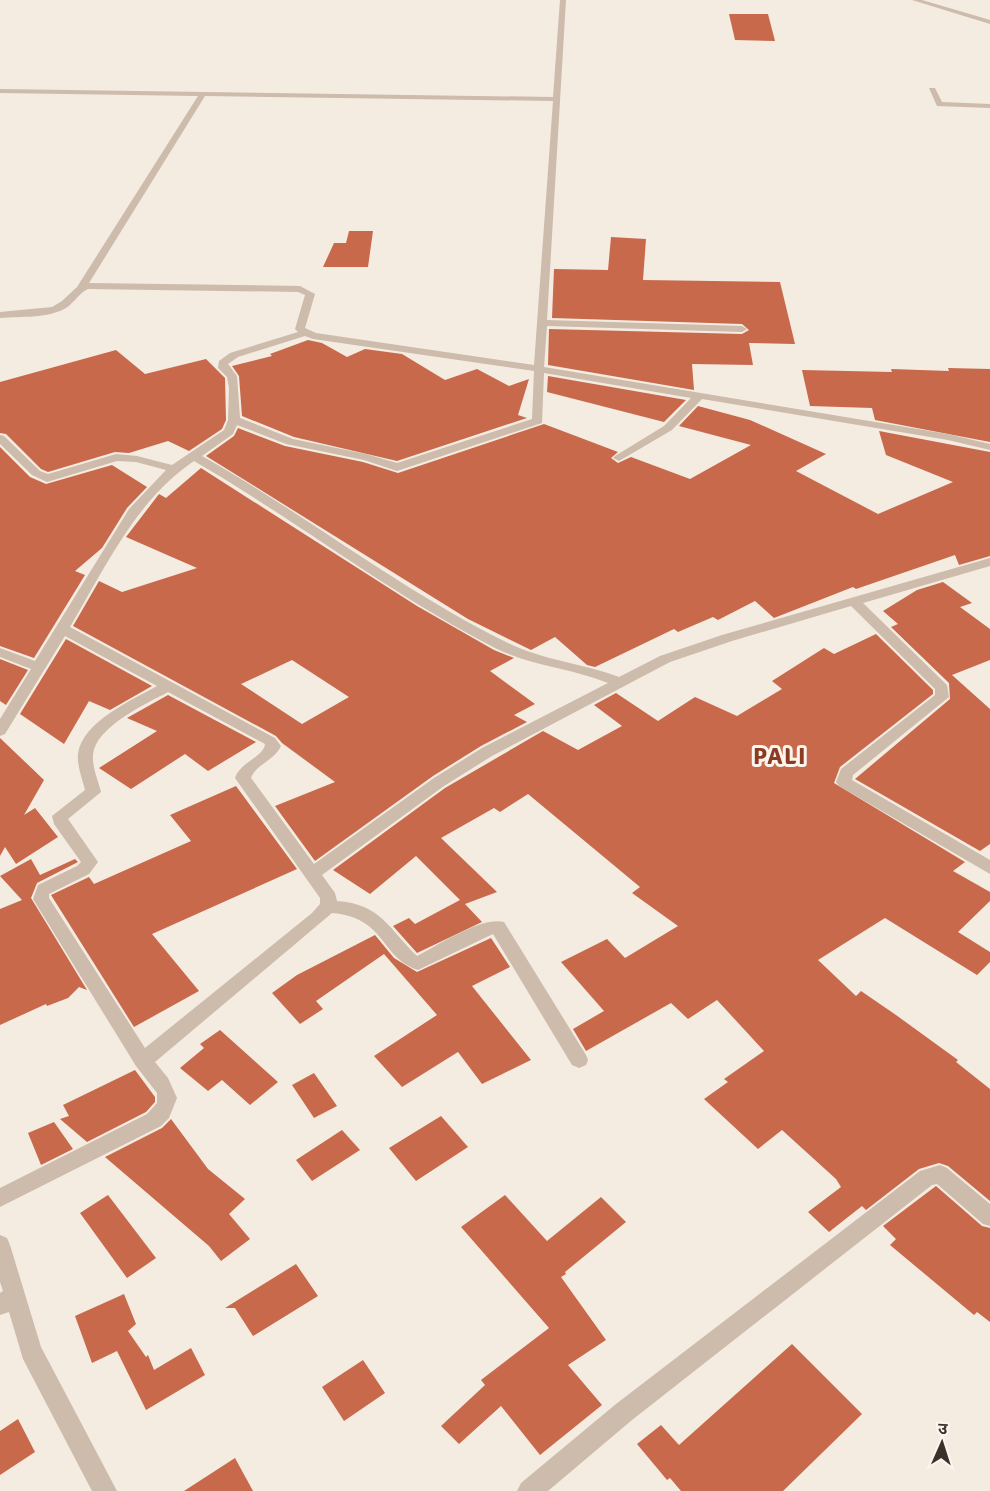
<svg xmlns="http://www.w3.org/2000/svg" width="990" height="1491" font-family="Signika,'Noto Sans Devanagari',sans-serif">
  <style>
    .building { fill: #c8694b; fill-rule: evenodd }
    .lines { fill: none; stroke-linecap: round; stroke-linejoin: round }
    .minor { fill: #cdbbac; fill-rule: evenodd }
    .labels { text-anchor: middle; dominant-baseline: central; stroke-width: 6; stroke-linejoin: round; paint-order: stroke }
    .district-label { font-size: 24px; font-weight: bold; letter-spacing: 1.5px; fill: #8c3b22; stroke: #fbf5ee }
  </style>
  <rect width="100%" height="100%" fill="#f4ebe1"/>
  <g class="building">
    <path d="M 729,14 L 768,14 L 775,41 L 735,40 Z"/>
    <path d="M 349,231 L 373,231 L 368,267 L 323,267 L 334,243 L 346,243 Z"/>
    <path d="M 611,237 L 646,239 L 643,280 L 780,282 L 795,344 L 749,343 L 753,365 L 692,364 L 694,390 L 548,365 L 549,329 L 742,334 L 749,330 L 742,324 L 552,318 L 554,269 L 608,270 Z"/>
    <path d="M 308,340 L 322,343 L 347,357 L 365,349 L 402,354 L 445,380 L 477,369 L 509,386 L 529,379 L 518,415 L 527,418 L 397,461 L 294,437 L 242,416 L 239,376 L 232,366 L 272,356 L 270,354 Z"/>
    <path d="M 116,350 L 145,374 L 206,359 L 225,378 L 226,420 L 222,429 L 189,451 L 168,441 L 129,453 L 115,452 L 48,472 L 41,469 L 6,434 L 0,433 L 0,382 Z"/>
    <path d="M 948,368 L 990,369 L 990,442 L 875,420 L 872,408 L 810,406 L 802,370 L 892,372 L 891,369 L 949,371 Z"/>
    <path d="M 548,376 L 686,400 L 664,422 L 547,392 Z"/>
    <path d="M 698,406 L 750,420 L 826,454 L 796,471 L 878,514 L 953,482 L 886,455 L 879,431 L 990,452 L 990,556 L 959,565 L 955,555 L 856,589 L 853,587 L 774,618 L 755,601 L 718,620 L 713,617 L 678,632 L 674,629 L 595,667 L 587,665 L 555,637 L 531,650 L 468,619 L 206,456 L 234,436 L 238,428 L 285,446 L 363,462 L 398,473 L 544,424 L 618,452 L 611,458 L 618,463 L 631,457 L 690,479 L 751,445 L 679,426 Z"/>
    <path d="M 0,447 L 30,477 L 46,484 L 112,465 L 147,487 L 127,508 L 102,548 L 75,571 L 85,575 L 34,658 L 0,646 Z"/>
    <path d="M 201,468 L 417,606 L 494,650 L 514,658 L 490,671 L 535,704 L 514,715 L 527,722 L 481,746 L 433,776 L 315,861 L 275,806 L 335,782 L 282,743 L 276,736 L 73,626 L 99,581 L 122,592 L 197,568 L 126,537 L 159,494 L 166,498 ZM 292,660 L 349,697 L 302,724 L 241,684 Z"/>
    <path d="M 943,582 L 972,603 L 960,607 L 990,629 L 990,660 L 952,675 L 990,709 L 990,844 L 980,851 L 855,779 L 950,699 L 949,683 L 891,627 L 898,624 L 883,611 L 917,590 Z"/>
    <path d="M 876,634 L 933,690 L 933,694 L 840,767 L 834,783 L 965,862 L 953,871 L 990,892 L 990,901 L 958,932 L 990,952 L 990,962 L 977,975 L 885,918 L 818,960 L 856,996 L 861,991 L 896,1015 L 958,1060 L 956,1062 L 990,1089 L 990,1201 L 948,1166 L 939,1163 L 919,1169 L 866,1210 L 862,1206 L 829,1232 L 808,1212 L 841,1187 L 836,1179 L 782,1130 L 758,1149 L 704,1099 L 728,1082 L 724,1079 L 764,1051 L 717,1000 L 688,1019 L 671,1003 L 586,1051 L 573,1029 L 604,1011 L 561,962 L 607,939 L 625,958 L 678,926 L 632,893 L 640,887 L 528,794 L 500,812 L 494,808 L 441,838 L 497,892 L 465,904 L 482,922 L 417,953 L 393,926 L 409,918 L 415,924 L 460,900 L 416,856 L 370,894 L 333,870 L 445,788 L 543,731 L 578,750 L 622,726 L 594,705 L 616,693 L 658,721 L 695,697 L 737,716 L 782,689 L 772,681 L 824,648 L 834,654 Z"/>
    <path d="M 66,639 L 152,686 L 110,710 L 89,701 L 64,744 L 20,714 Z"/>
    <path d="M 0,659 L 28,670 L 6,705 L 0,701 Z"/>
    <path d="M 168,695 L 256,742 L 208,771 L 185,754 L 131,789 L 99,768 L 157,731 L 127,718 Z"/>
    <path d="M 0,738 L 44,780 L 24,815 L 35,808 L 58,837 L 16,864 L 5,847 L 0,856 Z"/>
    <path d="M 236,786 L 297,869 L 152,934 L 199,991 L 134,1027 L 51,895 L 89,877 L 94,884 L 191,841 L 170,815 Z"/>
    <path d="M 31,859 L 40,875 L 75,859 L 78,862 L 37,883 L 31,898 L 87,990 L 79,987 L 68,998 L 47,1006 L 46,1004 L 0,1025 L 0,909 L 22,900 L 0,876 Z"/>
    <path d="M 375,935 L 394,958 L 417,972 L 491,938 L 510,967 L 472,986 L 531,1060 L 482,1084 L 458,1052 L 402,1087 L 374,1056 L 437,1015 L 384,954 L 316,1001 L 323,1009 L 300,1024 L 272,993 L 297,975 Z"/>
    <path d="M 220,1030 L 278,1082 L 250,1105 L 222,1080 L 208,1091 L 180,1068 L 204,1048 L 200,1044 Z"/>
    <path d="M 135,1070 L 155,1097 L 155,1102 L 146,1112 L 87,1142 L 60,1119 L 69,1116 L 63,1105 Z"/>
    <path d="M 314,1073 L 337,1106 L 314,1118 L 292,1085 Z"/>
    <path d="M 441,1116 L 468,1147 L 416,1181 L 389,1148 Z"/>
    <path d="M 171,1119 L 208,1169 L 245,1199 L 229,1214 L 250,1239 L 221,1261 L 209,1246 L 105,1157 L 162,1128 Z"/>
    <path d="M 54,1122 L 73,1149 L 41,1165 L 28,1133 Z"/>
    <path d="M 342,1130 L 360,1150 L 312,1181 L 296,1160 Z"/>
    <path d="M 936,1186 L 982,1226 L 990,1228 L 990,1322 L 977,1312 L 974,1315 L 890,1245 L 896,1239 L 883,1226 Z"/>
    <path d="M 108,1195 L 156,1258 L 127,1278 L 80,1213 Z"/>
    <path d="M 505,1195 L 547,1241 L 601,1197 L 626,1222 L 565,1272 L 566,1274 L 561,1277 L 606,1340 L 568,1365 L 602,1405 L 540,1455 L 501,1406 L 459,1444 L 441,1426 L 485,1385 L 481,1380 L 549,1328 L 461,1227 Z"/>
    <path d="M 296,1264 L 318,1296 L 253,1336 L 235,1308 L 225,1308 Z"/>
    <path d="M 124,1294 L 136,1324 L 128,1331 L 146,1357 L 148,1355 L 154,1370 L 191,1348 L 205,1375 L 146,1410 L 117,1351 L 92,1363 L 75,1316 Z"/>
    <path d="M 792,1344 L 862,1414 L 783,1491 L 681,1491 L 670,1478 L 667,1480 L 637,1444 L 661,1425 L 679,1445 Z"/>
    <path d="M 363,1360 L 385,1393 L 344,1421 L 322,1387 Z"/>
    <path d="M 18,1419 L 35,1452 L 0,1475 L 0,1431 Z"/>
    <path d="M 235,1458 L 253,1491 L 184,1491 Z"/>
  </g>
  <g class="lines">
    <g class="minor">
      <path d="M 560,0 L 566,0 L 547,320 L 742,326 L 747,329 L 742,332 L 547,326 L 544,367 L 948,434 L 990,444 L 990,450 L 948,440 L 702,399 L 672,430 L 619,461 L 613,458 L 615,456 L 664,426 L 691,398 L 544,373 L 542,423 L 397,471 L 364,460 L 286,444 L 237,425 L 233,434 L 202,456 C 305,514 399,589 506,642 C 541,660 582,663 619,677 L 660,656 L 722,635 L 990,558 L 990,566 L 863,603 L 947,685 L 949,697 L 853,775 L 852,780 L 990,860 L 990,874 L 839,786 L 836,782 L 841,769 L 935,695 L 935,689 L 851,606 L 732,641 L 670,662 L 492,756 L 444,786 L 322,875 L 335,893 L 337,901 C 381,904 389,929 417,956 C 438,945 482,916 504,922 L 586,1055 L 588,1060 L 586,1065 L 579,1068 L 572,1065 L 493,934 L 418,970 C 379,957 387,918 332,913 L 155,1062 L 168,1078 L 177,1098 L 169,1118 L 161,1126 L 0,1207 L 0,1188 L 147,1114 L 157,1103 L 157,1093 L 136,1066 L 33,899 L 38,885 L 77,866 L 81,862 L 54,824 L 52,816 L 85,790 C 82,778 77,766 78,754 C 82,722 132,700 157,686 L 65,636 L 5,734 L 0,736 L 0,719 L 31,669 L 0,657 L 0,648 L 35,661 L 129,509 L 166,470 L 136,462 L 117,461 L 47,482 L 32,475 L 0,444 L 0,435 L 4,436 L 40,471 L 48,474 L 116,454 L 137,456 L 172,465 L 224,430 L 228,420 L 229,388 L 227,377 L 218,368 L 219,361 L 230,353 L 298,332 L 295,329 L 305,295 L 298,292 L 88,289 C 79,293 75,302 66,308 C 47,319 21,316 0,318 L 0,312 L 52,307 L 62,301 L 77,287 L 198,96 L 0,93 L 0,89 L 553,97 ZM 205,96 L 553,101 L 534,365 L 316,333 L 305,328 L 315,294 L 300,286 L 89,283 ZM 305,336 L 313,339 L 534,371 L 532,419 L 397,463 L 366,454 L 293,439 L 240,418 L 237,376 L 228,364 L 238,357 ZM 194,461 C 296,520 390,594 495,648 C 531,666 571,668 608,683 L 482,748 L 434,778 L 314,864 L 251,778 C 256,764 274,761 281,746 L 275,738 L 70,627 C 105,568 136,500 194,461 ZM 168,692 L 265,744 C 264,757 241,761 235,778 L 320,898 L 320,904 L 312,913 L 145,1048 L 49,898 L 49,894 L 89,874 L 98,862 L 68,819 L 101,792 C 98,780 92,767 93,755 C 95,727 146,704 168,692 Z"/>
      <path d="M 912,0 L 922,0 L 990,20 L 990,24 Z"/>
      <path d="M 929,88 L 935,88 L 942,102 L 990,104 L 990,108 L 937,106 Z"/>
      <path d="M 940,1165 L 947,1168 L 990,1204 L 990,1226 L 983,1224 L 937,1184 L 932,1185 L 632,1420 L 548,1491 L 517,1491 L 521,1483 L 616,1404 L 920,1171 Z"/>
      <path d="M 0,1235 L 7,1238 L 10,1245 L 41,1347 L 117,1491 L 92,1491 L 23,1359 L 9,1312 L 0,1315 L 0,1293 L 3,1291 L 0,1282 Z"/>
    </g>
  </g>
  <g class="labels">
    <g class="district-label">
      <text x="780" y="756">PALI</text>
    </g>
  </g>
  <g transform="translate(942 1443) rotate(3)" stroke="#fbf5ee" stroke-width="4.5" paint-order="stroke">
  <path d="M0-4.5L10 22L0 15L-10 22Z" fill="#3b302b"/>
  <text y="-9" font-size="16" font-weight="bold" text-anchor="middle" fill="#3b302b">उ</text>
  </g>
</svg>
